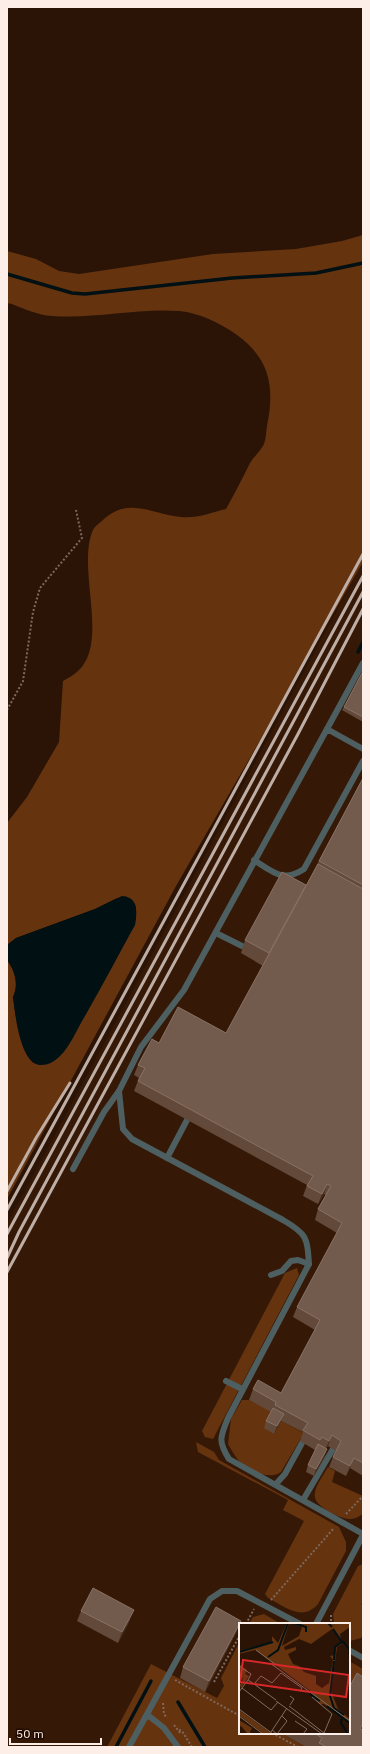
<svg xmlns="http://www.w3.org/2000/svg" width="370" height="1754" font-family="'IBM Plex Sans',sans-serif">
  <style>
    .built { fill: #351906 }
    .green { fill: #66330f }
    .water { fill: #011013 }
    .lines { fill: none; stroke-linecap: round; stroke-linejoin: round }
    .stream { stroke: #011013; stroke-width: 3.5 }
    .path { stroke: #7d695e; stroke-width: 2; stroke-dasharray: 2 2; stroke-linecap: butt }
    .service { stroke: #4e5f61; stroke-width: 6 }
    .rail { stroke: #beaea5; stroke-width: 3 }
    .wall { fill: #62493a }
    .shaded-wall { fill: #452c1d }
    .building { fill: #725a4d; stroke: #887265 }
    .inset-river { fill: none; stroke: #011013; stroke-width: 2 }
    .inset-road { fill: none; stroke: #7f6c60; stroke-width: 1 }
    .view { fill: #d62828; fill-opacity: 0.15; stroke: #d62828; stroke-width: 2 }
    .inset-edge { fill: none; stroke: #fdefe8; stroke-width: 2 }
  </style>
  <rect width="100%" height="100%" fill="#2b1406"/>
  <path class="built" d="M 363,562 L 363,1747 L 306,1747 L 349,1733 L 349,1624 L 240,1624 L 240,1710 L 151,1664 L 107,1747 L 7,1747 L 7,1224 Z"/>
  <g class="green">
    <path d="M 363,235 L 363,562 L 176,886 L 7,1199 L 7,960 C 15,971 19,984 13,997 C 16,1020 19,1043 33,1063 L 135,925 L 136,906 L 117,898 L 95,909 L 16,938 L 7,945 L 7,823 L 27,797 L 59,742 L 63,681 C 68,678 74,675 78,671 C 110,641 76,569 93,530 C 95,526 101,522 104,519 C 130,496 153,515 181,517 C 196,519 213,512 226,509 C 235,493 242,479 250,463 C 254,457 259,452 263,446 C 266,441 266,432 267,426 C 275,387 270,359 237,335 C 220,323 200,313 179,311 C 136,308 95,319 52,316 C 38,315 24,309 12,304 L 7,303 L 7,251 L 36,259 L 59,271 L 79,274 L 213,254 L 296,249 L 342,241 Z"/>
    <path d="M 297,1268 L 299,1275 L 213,1439 L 205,1437 L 202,1431 L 285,1273 Z"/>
    <path d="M 242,1400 L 249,1400 L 272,1412 L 274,1434 L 281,1421 L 304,1433 L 281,1472 C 269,1481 246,1470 238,1460 C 234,1455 231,1449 228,1444 L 231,1419 Z"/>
    <path d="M 196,1442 L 214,1452 L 219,1460 L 339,1527 L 346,1542 L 346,1551 L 318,1604 C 302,1622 286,1607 268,1598 L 265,1594 L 304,1521 L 283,1510 L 288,1500 L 198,1452 Z"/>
    <path d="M 328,1467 L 335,1471 L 332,1482 L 363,1496 L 363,1514 C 358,1517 355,1519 349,1519 C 339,1518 318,1508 315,1498 C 313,1488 323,1476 328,1467 Z"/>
    <path d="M 363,1564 L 363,1602 L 361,1604 L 363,1605 L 363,1634 L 361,1638 L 350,1641 L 349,1624 L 334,1624 L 333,1614 L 358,1566 Z"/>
    <path d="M 264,1614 L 281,1624 L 249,1624 L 253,1617 Z"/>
    <path d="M 240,1641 L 240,1733 L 281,1733 L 306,1747 L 107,1747 L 151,1664 L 217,1698 L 224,1686 L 221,1678 Z"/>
    <path d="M 349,1661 L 363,1669 L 363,1692 L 349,1692 Z"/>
  </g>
  <path class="water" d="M 122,896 C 139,897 137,913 135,925 C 118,956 102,986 85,1016 C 77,1029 70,1047 59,1057 C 53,1063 42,1068 34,1063 C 19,1053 15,1013 13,997 C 19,984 15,971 7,960 L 7,945 L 16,938 L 95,909 Z"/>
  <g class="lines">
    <g class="stream">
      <path d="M 7,274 L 72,293 L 85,294 L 232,278 L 316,273 L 363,263"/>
      <path d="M 358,652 L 363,642"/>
      <path d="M 178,1702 L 205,1747"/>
      <path d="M 116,1747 L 151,1681"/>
    </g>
    <g class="path">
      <path d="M 7,710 L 23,681 L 33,612 L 40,588 L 82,538 L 76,510"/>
      <path d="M 346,1514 L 363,1496"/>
      <path d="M 271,1600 L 334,1528"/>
      <path d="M 331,1615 L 331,1624"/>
      <path d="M 246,1624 L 254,1609"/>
      <path d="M 175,1680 L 240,1716"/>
      <path d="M 214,1682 L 240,1635"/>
      <path d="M 163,1703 L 164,1714 L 167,1718"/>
      <path d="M 174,1725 L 181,1734"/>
      <path d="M 179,1730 L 182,1731 L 192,1747"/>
      <path d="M 272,1733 L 298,1747"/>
    </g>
    <g class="service">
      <path d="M 327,729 L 363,663"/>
      <path d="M 363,749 L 327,729 L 184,990 L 141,1047 L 119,1091 L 123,1129 L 132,1139 L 283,1220 C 307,1234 307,1237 309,1264 L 228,1418 C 220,1437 218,1442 229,1459 L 363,1534"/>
      <path d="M 254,860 C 273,872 283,883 304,869 L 363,761"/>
      <path d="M 216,933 L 242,946"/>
      <path d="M 167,1158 L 187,1120"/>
      <path d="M 73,1169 L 104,1112 L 119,1091"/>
      <path d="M 271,1275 L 282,1271 L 291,1261 L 298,1260 L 309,1264"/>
      <path d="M 226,1381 L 242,1389"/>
      <path d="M 276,1484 L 285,1474 L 302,1443"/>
      <path d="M 303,1500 L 333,1449"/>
      <path d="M 316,1624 L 363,1535"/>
      <path d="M 349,1650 L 363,1658"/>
      <path d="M 145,1718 L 149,1716 L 164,1728 L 178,1747"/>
      <path d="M 129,1747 L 210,1599 L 222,1591 L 237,1591 L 300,1624"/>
    </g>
    <g class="rail">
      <path d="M 7,1191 L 36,1138 L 70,1083"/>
      <path d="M 7,1210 L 363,554"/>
      <path d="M 7,1234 L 363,576"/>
      <path d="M 7,1258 L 19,1232 L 363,592"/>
      <path d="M 7,1272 L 298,734 L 363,609"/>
    </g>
  </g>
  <g class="wall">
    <path d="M 363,671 L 363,722 L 342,710 L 344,707 Z"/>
    <path d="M 363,778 L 363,1476 L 350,1468 L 346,1476 L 329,1467 L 333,1457 L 336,1451 L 328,1446 L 326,1448 L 325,1456 L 314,1476 L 306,1472 L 308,1465 L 315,1450 L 300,1441 L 303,1432 L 281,1421 L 274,1434 L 264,1428 L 266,1421 L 271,1412 L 249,1400 L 253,1389 L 281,1393 L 315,1330 L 293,1317 L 297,1307 L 337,1233 L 315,1220 L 318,1209 L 326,1195 L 324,1194 L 318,1204 L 303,1196 L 307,1185 L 134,1091 L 139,1078 L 134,1075 L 138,1065 L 159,1043 L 226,1033 L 263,966 L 241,953 L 245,940 L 305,887 Z"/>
    <path d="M 81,1611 L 130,1620 L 118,1643 L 77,1621 Z"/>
    <path d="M 237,1631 L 205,1692 L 180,1678 L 183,1667 Z"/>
    <path d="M 362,1730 L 363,1747 L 310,1747 L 309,1746 L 306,1747 L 281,1733 L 349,1733 Z"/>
  </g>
  <g class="shaded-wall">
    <path d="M 327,1184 L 324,1194 L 318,1204 L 322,1194 Z"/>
    <path d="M 284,1414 L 281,1421 L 274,1434 L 277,1426 Z"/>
    <path d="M 332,1435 L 328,1446 L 325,1451 L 329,1441 Z"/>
    <path d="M 327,1449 L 325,1456 L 314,1476 L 316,1469 Z"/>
    <path d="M 354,1458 L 350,1468 L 346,1476 L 350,1466 Z"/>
    <path d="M 134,1610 L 130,1620 L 118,1643 L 122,1632 Z"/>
    <path d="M 241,1621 L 237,1631 L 205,1692 L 209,1681 Z"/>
    <path d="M 363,1723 L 363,1728 L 355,1742 L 360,1729 Z"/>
  </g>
  <g class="building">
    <path d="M 363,671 L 363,717 L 344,707 Z"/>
    <path d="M 363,778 L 363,885 L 319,861 Z"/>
    <path d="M 318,864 L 363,889 L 363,1463 L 354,1458 L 350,1466 L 333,1457 L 341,1441 L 332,1435 L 329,1441 L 322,1437 L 320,1440 L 306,1432 L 303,1430 L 308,1423 L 275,1405 L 276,1402 L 253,1389 L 258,1380 L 281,1393 L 320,1320 L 297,1307 L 342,1223 L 318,1209 L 331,1186 L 327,1184 L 322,1194 L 307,1186 L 313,1176 L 138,1081 L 145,1068 L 138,1065 L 152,1039 L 159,1043 L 178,1007 L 226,1033 Z"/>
    <path d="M 282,872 L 306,885 L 269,953 L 245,940 Z"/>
    <path d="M 273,1408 L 284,1414 L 277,1426 L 266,1421 Z"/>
    <path d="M 318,1444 L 327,1449 L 316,1469 L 308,1465 Z"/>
    <path d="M 93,1588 L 134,1610 L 122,1632 L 81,1611 Z"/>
    <path d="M 216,1607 L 241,1621 L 209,1681 L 183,1667 Z"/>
    <path d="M 357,1673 L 363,1677 L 363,1723 L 360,1729 L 363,1730 L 363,1747 L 327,1747 L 319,1743 L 322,1738 L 314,1733 L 313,1735 L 310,1733 L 349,1733 L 349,1688 Z"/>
  </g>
  <g transform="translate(239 1623)">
    <rect width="111" height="111" fill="#2b1406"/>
    <path d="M 48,0 L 50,0 L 43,23 L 60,13 L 63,4 L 54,0 L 111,0 L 111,4 L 101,11 L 103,21 L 98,24 L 92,68 L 99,86 L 111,96 L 111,100 L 85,81 L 80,81 L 73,69 L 22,31 L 16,27 L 0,31 L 0,28 L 33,19 L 33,13 L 39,20 ZM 93,6 L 103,20 L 97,23 L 96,32 L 91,33 L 94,37 L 90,60 L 83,65 L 77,61 L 77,53 L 65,49 L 60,43 L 54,41 L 49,31 L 57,27 L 57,24 L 46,27 L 45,24 L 60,16 L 72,21 ZM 0,41 L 8,47 L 6,51 L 10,53 L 2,65 L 0,61 L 5,59 L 3,57 L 5,54 L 0,58 ZM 0,87 L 33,111 L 25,111 L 0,92 ZM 0,97 L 13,105 L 11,109 L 12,111 L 8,110 L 2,103 L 0,104 Z" fill="#66330f" fill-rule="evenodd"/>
    <path class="inset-river" d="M 55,0 L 67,4 L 67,9M 81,0 L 89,0 L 93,4M 94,6 L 103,19 L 96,24 L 95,37M 104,18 L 110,26 L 111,35M 0,29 L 34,19M 29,34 L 39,27 L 49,0M 95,38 L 91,73 L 95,85 L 105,92M 71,71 L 81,78M 88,83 L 111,100M 103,94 L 102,100 L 109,111"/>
    <path class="inset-road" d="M 17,27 L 37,42M 31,40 L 111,98M 0,43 L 12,51 L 9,57M 15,61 L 37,77M 3,65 L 32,87 L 39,79M 0,69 L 9,57 L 15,61 L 22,53 L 33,60 L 42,50 L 63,65 L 61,68M 51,73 L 55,76 L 51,82M 37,78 L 83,111M 50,83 L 85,110 L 93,91 L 73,74M 0,86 L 34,111M 0,93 L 24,111M 56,98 L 68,106 L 64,111M 33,107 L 38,111 L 48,98 L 43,93M 32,109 L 48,85"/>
    <path class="view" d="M 4,37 L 110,52 L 107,74 L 1,59 Z"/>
    <rect width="111" height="111" class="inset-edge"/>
  </g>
  <rect width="370" height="1754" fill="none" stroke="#fdefe8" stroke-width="16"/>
  <path d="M10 1738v6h91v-6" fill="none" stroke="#fdefe8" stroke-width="2"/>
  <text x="16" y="1738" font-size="12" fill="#fdefe8" stroke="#210b01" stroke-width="3" paint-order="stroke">50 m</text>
</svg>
